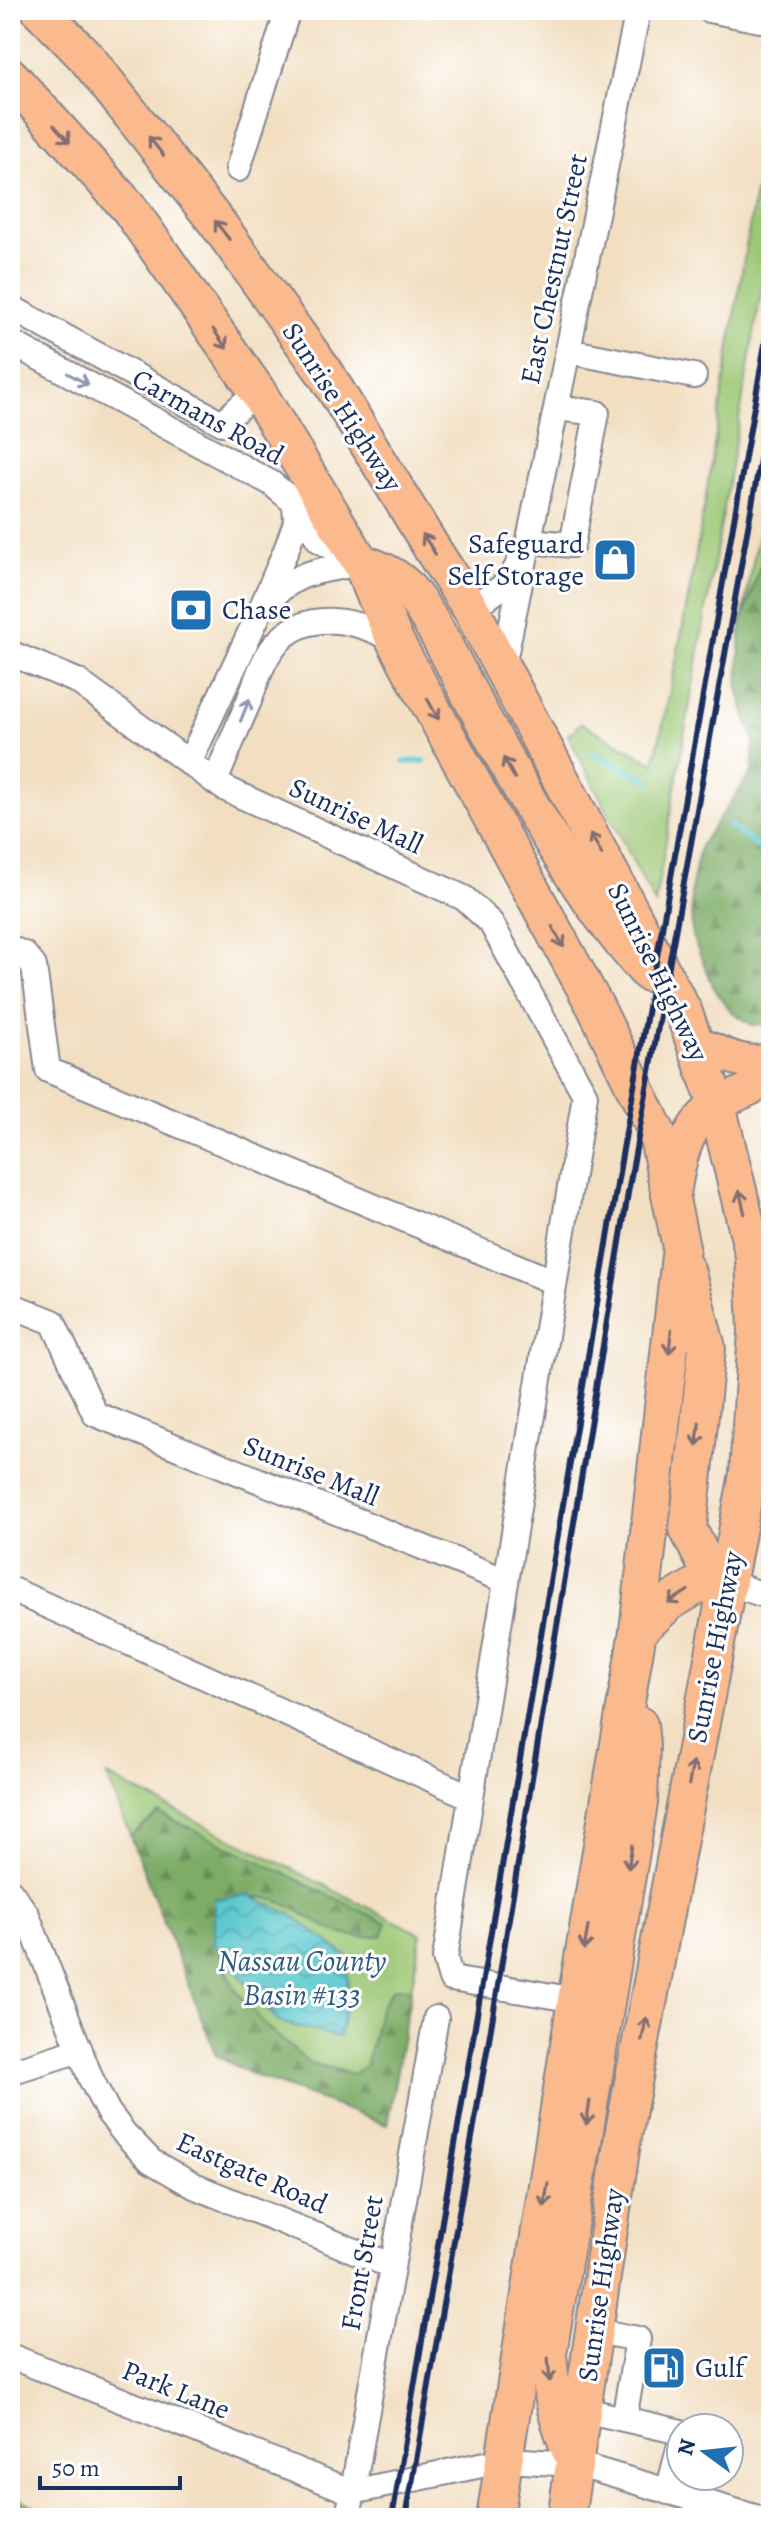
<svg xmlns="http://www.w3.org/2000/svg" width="781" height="2528" font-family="Alegreya,serif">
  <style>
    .grass { fill: #9cc774; stroke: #5c7b69; stroke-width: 2 }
    .forest { fill: url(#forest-firs); stroke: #4c6e62; stroke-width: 2 }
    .water { fill: url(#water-waves); stroke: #3c7c96; stroke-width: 2 }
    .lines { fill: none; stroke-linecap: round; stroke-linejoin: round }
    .stream { stroke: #5cc9cf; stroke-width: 6 }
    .minor-casing { stroke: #868790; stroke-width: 28 }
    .major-casing { stroke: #868790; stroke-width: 36 }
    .highway-casing { stroke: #868790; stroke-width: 40 }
    .minor { stroke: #fff; stroke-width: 24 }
    .major { stroke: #fbba8d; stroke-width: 32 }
    .highway { stroke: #fbba8d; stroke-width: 36 }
    .rail { stroke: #1b2f5e; stroke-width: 6 }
    .oneway { stroke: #806e73 }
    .oneway2 { stroke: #8d97ae }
    .labels { text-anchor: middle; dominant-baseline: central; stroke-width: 6; stroke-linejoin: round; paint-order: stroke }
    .street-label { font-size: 28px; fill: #1b2f5e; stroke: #fff }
    .poi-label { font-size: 28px; fill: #1b2f5e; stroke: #fff; text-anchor: start }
    .water-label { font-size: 30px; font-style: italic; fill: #2e5d80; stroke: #fff }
  </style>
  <defs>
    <pattern id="forest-firs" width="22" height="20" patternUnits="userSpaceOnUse" patternTransform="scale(2)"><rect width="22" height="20" fill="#7dac66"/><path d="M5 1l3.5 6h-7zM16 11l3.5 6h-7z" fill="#668c57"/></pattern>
    <pattern id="water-waves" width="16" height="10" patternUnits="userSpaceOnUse" patternTransform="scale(2)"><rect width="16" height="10" fill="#5cc9cf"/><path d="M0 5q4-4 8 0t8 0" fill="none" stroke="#4ba4ab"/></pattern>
  </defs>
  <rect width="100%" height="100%" fill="#fff"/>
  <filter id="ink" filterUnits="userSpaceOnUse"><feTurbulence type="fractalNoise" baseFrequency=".0125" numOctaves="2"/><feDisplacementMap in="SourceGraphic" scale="16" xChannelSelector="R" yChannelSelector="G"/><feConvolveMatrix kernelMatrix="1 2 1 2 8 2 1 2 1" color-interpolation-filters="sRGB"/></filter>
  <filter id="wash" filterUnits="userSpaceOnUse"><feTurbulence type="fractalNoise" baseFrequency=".006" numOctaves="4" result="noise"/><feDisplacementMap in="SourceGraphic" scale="32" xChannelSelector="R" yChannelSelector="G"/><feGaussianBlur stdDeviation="1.8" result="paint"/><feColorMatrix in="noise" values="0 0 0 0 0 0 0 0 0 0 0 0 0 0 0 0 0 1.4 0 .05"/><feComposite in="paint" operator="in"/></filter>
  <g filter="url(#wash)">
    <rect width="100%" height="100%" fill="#f2dfc2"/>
    <g class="grass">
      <path d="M 771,102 L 771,236 L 655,904 L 568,735 L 581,723 L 654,763 C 705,545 730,322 771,102 Z"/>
      <path d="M 771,467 L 771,532 L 741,625 Z"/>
      <path d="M 107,1776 L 421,1934 L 387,2125 L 249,2073 L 216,2055 Z"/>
    </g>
    <g class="forest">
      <path d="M 771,532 L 771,1025 L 752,1025 L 731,1011 L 715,990 L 692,936 L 691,891 L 700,846 L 752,772 L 754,742 L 738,689 L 741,625 Z"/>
      <path d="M 159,1813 L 387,1923 L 382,1935 C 324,1946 307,1902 259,1897 C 247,1896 229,1908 218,1913 L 219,1951 L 235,1989 L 267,2027 L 309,2063 L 353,2074 L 366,2065 L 380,2009 L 393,1988 L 411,1989 L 387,2125 L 249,2073 L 216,2055 L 130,1836 Z"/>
      <path d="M 10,2495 L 62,2518 L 10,2518 Z"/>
    </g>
    <path class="water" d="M 249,1895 L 292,1915 L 347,1956 L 348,1995 L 339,2037 L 279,2022 L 214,1945 L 214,1899 Z"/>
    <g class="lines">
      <g class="stream">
        <path d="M 593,754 L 650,781"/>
        <path d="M 404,762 L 424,761"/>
        <path d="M 730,826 L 771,856"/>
      </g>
    </g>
  </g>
  <g filter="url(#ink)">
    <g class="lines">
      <g class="minor-casing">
        <g id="minor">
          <path d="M 709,10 L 760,20"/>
          <path d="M 238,169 L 288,10"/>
          <path d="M 10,307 L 222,423 L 257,391"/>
          <path d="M 10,342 L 271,483 L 295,503 L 319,540 L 359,562"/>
          <path d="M 568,351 L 694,376"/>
          <path d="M 530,541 L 572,545 L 597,413 L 557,408"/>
          <path d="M 267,603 C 295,570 321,571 361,563"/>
          <path d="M 471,609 L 509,582 L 520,561"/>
          <path d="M 10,653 L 77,681 L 224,788 L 464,898 L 491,923 L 585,1095 L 445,1958 L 451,1979 L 576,2000"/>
          <path d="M 503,666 L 638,10"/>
          <path d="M 189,763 L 261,609 L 286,550 L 296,522 L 295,503"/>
          <path d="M 215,782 C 226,755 237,728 249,701 C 256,682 262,661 275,645 C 307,607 358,620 395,641"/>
          <path d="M 10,948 L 24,954 L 34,966 L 48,1070 L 554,1282"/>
          <path d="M 10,1305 L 53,1322 L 95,1414 L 506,1581"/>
          <path d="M 728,1583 L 771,1597"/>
          <path d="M 10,1589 L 471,1797"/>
          <path d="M 10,1891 L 27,1915 L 91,2079 L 108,2112 L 124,2133 L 151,2161 L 194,2186 L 392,2266"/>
          <path d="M 10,2072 L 80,2050"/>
          <path d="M 596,2331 L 638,2339 L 624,2419"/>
          <path d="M 10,2356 L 352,2492 L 505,2460 L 576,2464 L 758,2518"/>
          <path d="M 584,2410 L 681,2432"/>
          <path d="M 668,2492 L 681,2441"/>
          <path d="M 348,2518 L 436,2018"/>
        </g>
      </g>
      <g class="major-casing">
        <g id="major">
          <path d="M 697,1043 C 721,1053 745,1067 771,1060"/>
          <path d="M 673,1200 C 679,1163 684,1123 720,1103 C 737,1094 755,1088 771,1078"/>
        </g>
      </g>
      <g class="highway-casing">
        <g id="highway">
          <path d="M 40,10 L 86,57 L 221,228 L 327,376 L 434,552 L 471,609 L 684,1013 L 717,1105 L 754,1256 L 757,1331 L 748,1474 L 623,2136 L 566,2518"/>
          <path d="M 10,76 L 129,208 L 257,391 L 361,563 L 395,641 L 596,1008 L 657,1133 L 681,1247 L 638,1631 L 576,2000 L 495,2518"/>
          <path d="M 361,563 C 379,568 396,575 408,589 C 434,620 456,670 476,706 C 526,799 577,894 648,973"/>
          <path d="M 686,1270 L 707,1348 L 688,1529 L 705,1563 L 728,1583"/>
          <path d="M 638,1631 L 668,1603 L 696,1586 L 728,1583"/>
          <path d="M 575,2462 C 557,2422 551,2396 548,2353 L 639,1803 L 641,1746 L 639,1725"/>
        </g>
      </g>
      <use href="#minor" class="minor"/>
      <use href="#major" class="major"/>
      <use href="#highway" class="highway"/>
      <g class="rail">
        <path d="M 392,2518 L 622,1155 L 771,310"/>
        <path d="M 406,2518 L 492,2022 L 628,1193 L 771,399"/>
      </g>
    </g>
    <defs><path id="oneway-shaft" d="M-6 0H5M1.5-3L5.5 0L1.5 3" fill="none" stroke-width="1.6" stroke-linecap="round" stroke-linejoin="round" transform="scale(2)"/></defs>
    <g class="oneway">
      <use href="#oneway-shaft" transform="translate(62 134) rotate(48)"/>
      <use href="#oneway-shaft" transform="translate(156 146) rotate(-128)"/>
      <use href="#oneway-shaft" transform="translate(222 230) rotate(-127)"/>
      <use href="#oneway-shaft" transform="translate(220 339) rotate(55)"/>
      <use href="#oneway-shaft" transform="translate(429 544) rotate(-122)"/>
      <use href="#oneway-shaft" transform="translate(433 709) rotate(61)"/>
      <use href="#oneway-shaft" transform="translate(509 768) rotate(-119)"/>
      <use href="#oneway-shaft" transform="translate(596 844) rotate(-118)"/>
      <use href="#oneway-shaft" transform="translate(558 937) rotate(61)"/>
      <use href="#oneway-shaft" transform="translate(742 1202) rotate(-103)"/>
      <use href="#oneway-shaft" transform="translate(670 1342) rotate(96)"/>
      <use href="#oneway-shaft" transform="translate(698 1434) rotate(96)"/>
      <use href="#oneway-shaft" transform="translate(678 1597) rotate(147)"/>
      <use href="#oneway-shaft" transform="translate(691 1773) rotate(-79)"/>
      <use href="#oneway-shaft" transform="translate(630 1857) rotate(99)"/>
      <use href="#oneway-shaft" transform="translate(586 1938) rotate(100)"/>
      <use href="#oneway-shaft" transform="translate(644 2029) rotate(-79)"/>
      <use href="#oneway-shaft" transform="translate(588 2113) rotate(99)"/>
      <use href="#oneway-shaft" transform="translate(546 2195) rotate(99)"/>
      <use href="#oneway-shaft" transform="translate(549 2370) rotate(86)"/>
    </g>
    <g class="oneway2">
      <use href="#oneway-shaft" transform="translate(78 379) rotate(29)"/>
      <use href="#oneway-shaft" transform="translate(245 710) rotate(-68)"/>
    </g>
  </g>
  <defs>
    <g id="shop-square" transform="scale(2.3)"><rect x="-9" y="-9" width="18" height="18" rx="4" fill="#1f6fb2" stroke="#fff"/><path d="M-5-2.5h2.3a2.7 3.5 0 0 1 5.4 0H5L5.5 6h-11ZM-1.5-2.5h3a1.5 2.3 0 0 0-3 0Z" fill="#fff"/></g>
    <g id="bank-square" transform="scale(2.3)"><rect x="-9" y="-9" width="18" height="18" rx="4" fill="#1f6fb2" stroke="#fff"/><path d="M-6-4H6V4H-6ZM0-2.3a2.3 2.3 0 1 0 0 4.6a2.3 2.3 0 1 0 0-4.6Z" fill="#fff"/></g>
    <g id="fuel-square" transform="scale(2.3)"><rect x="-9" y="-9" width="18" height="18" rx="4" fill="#1f6fb2" stroke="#fff"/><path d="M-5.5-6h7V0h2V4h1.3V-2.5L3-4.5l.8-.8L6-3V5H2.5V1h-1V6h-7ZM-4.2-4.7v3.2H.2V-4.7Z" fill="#fff"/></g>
  </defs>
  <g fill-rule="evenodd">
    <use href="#shop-square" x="615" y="560"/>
    <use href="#bank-square" x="191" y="610"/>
    <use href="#fuel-square" x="664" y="2368"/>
  </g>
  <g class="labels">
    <g class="street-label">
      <text transform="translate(554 269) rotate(-78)">East Chestnut Street</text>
      <text transform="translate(342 407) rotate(57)">Sunrise Highway</text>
      <text transform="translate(208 417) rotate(29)">Carmans Road</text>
      <text transform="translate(356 816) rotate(25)">Sunrise Mall</text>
      <text transform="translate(658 972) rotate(64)">Sunrise Highway</text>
      <text transform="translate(311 1471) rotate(22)">Sunrise Mall</text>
      <text transform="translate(715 1647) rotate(-79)">Sunrise Highway</text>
      <text transform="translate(252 2173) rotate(24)">Eastgate Road</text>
      <text transform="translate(362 2263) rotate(-80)">Front Street</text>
      <text transform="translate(601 2285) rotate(-82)">Sunrise Highway</text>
      <text transform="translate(176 2390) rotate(22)">Park Lane</text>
    </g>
    <g class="poi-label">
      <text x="584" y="544" text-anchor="end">Safeguard<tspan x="584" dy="32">Self Storage</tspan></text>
      <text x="222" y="610">Chase</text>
      <text x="695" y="2368">Gulf</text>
    </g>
    <g class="water-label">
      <text x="302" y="1961">Nassau County<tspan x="302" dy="34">Basin #133</tspan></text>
    </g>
  </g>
  <rect width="781" height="2528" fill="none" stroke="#fff" stroke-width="40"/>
  <g transform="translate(705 2452) rotate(285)"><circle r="38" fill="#ffffff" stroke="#a4acbf" stroke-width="2"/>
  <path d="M0-6L14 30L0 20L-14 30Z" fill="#1f6fb2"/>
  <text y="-12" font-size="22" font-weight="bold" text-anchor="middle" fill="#1b2f5e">N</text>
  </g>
  <path d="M40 2476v12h140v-12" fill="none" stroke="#1b2f5e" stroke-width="4"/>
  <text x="52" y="2476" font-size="24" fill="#1b2f5e" stroke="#ffffff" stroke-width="6" paint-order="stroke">50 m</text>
</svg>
